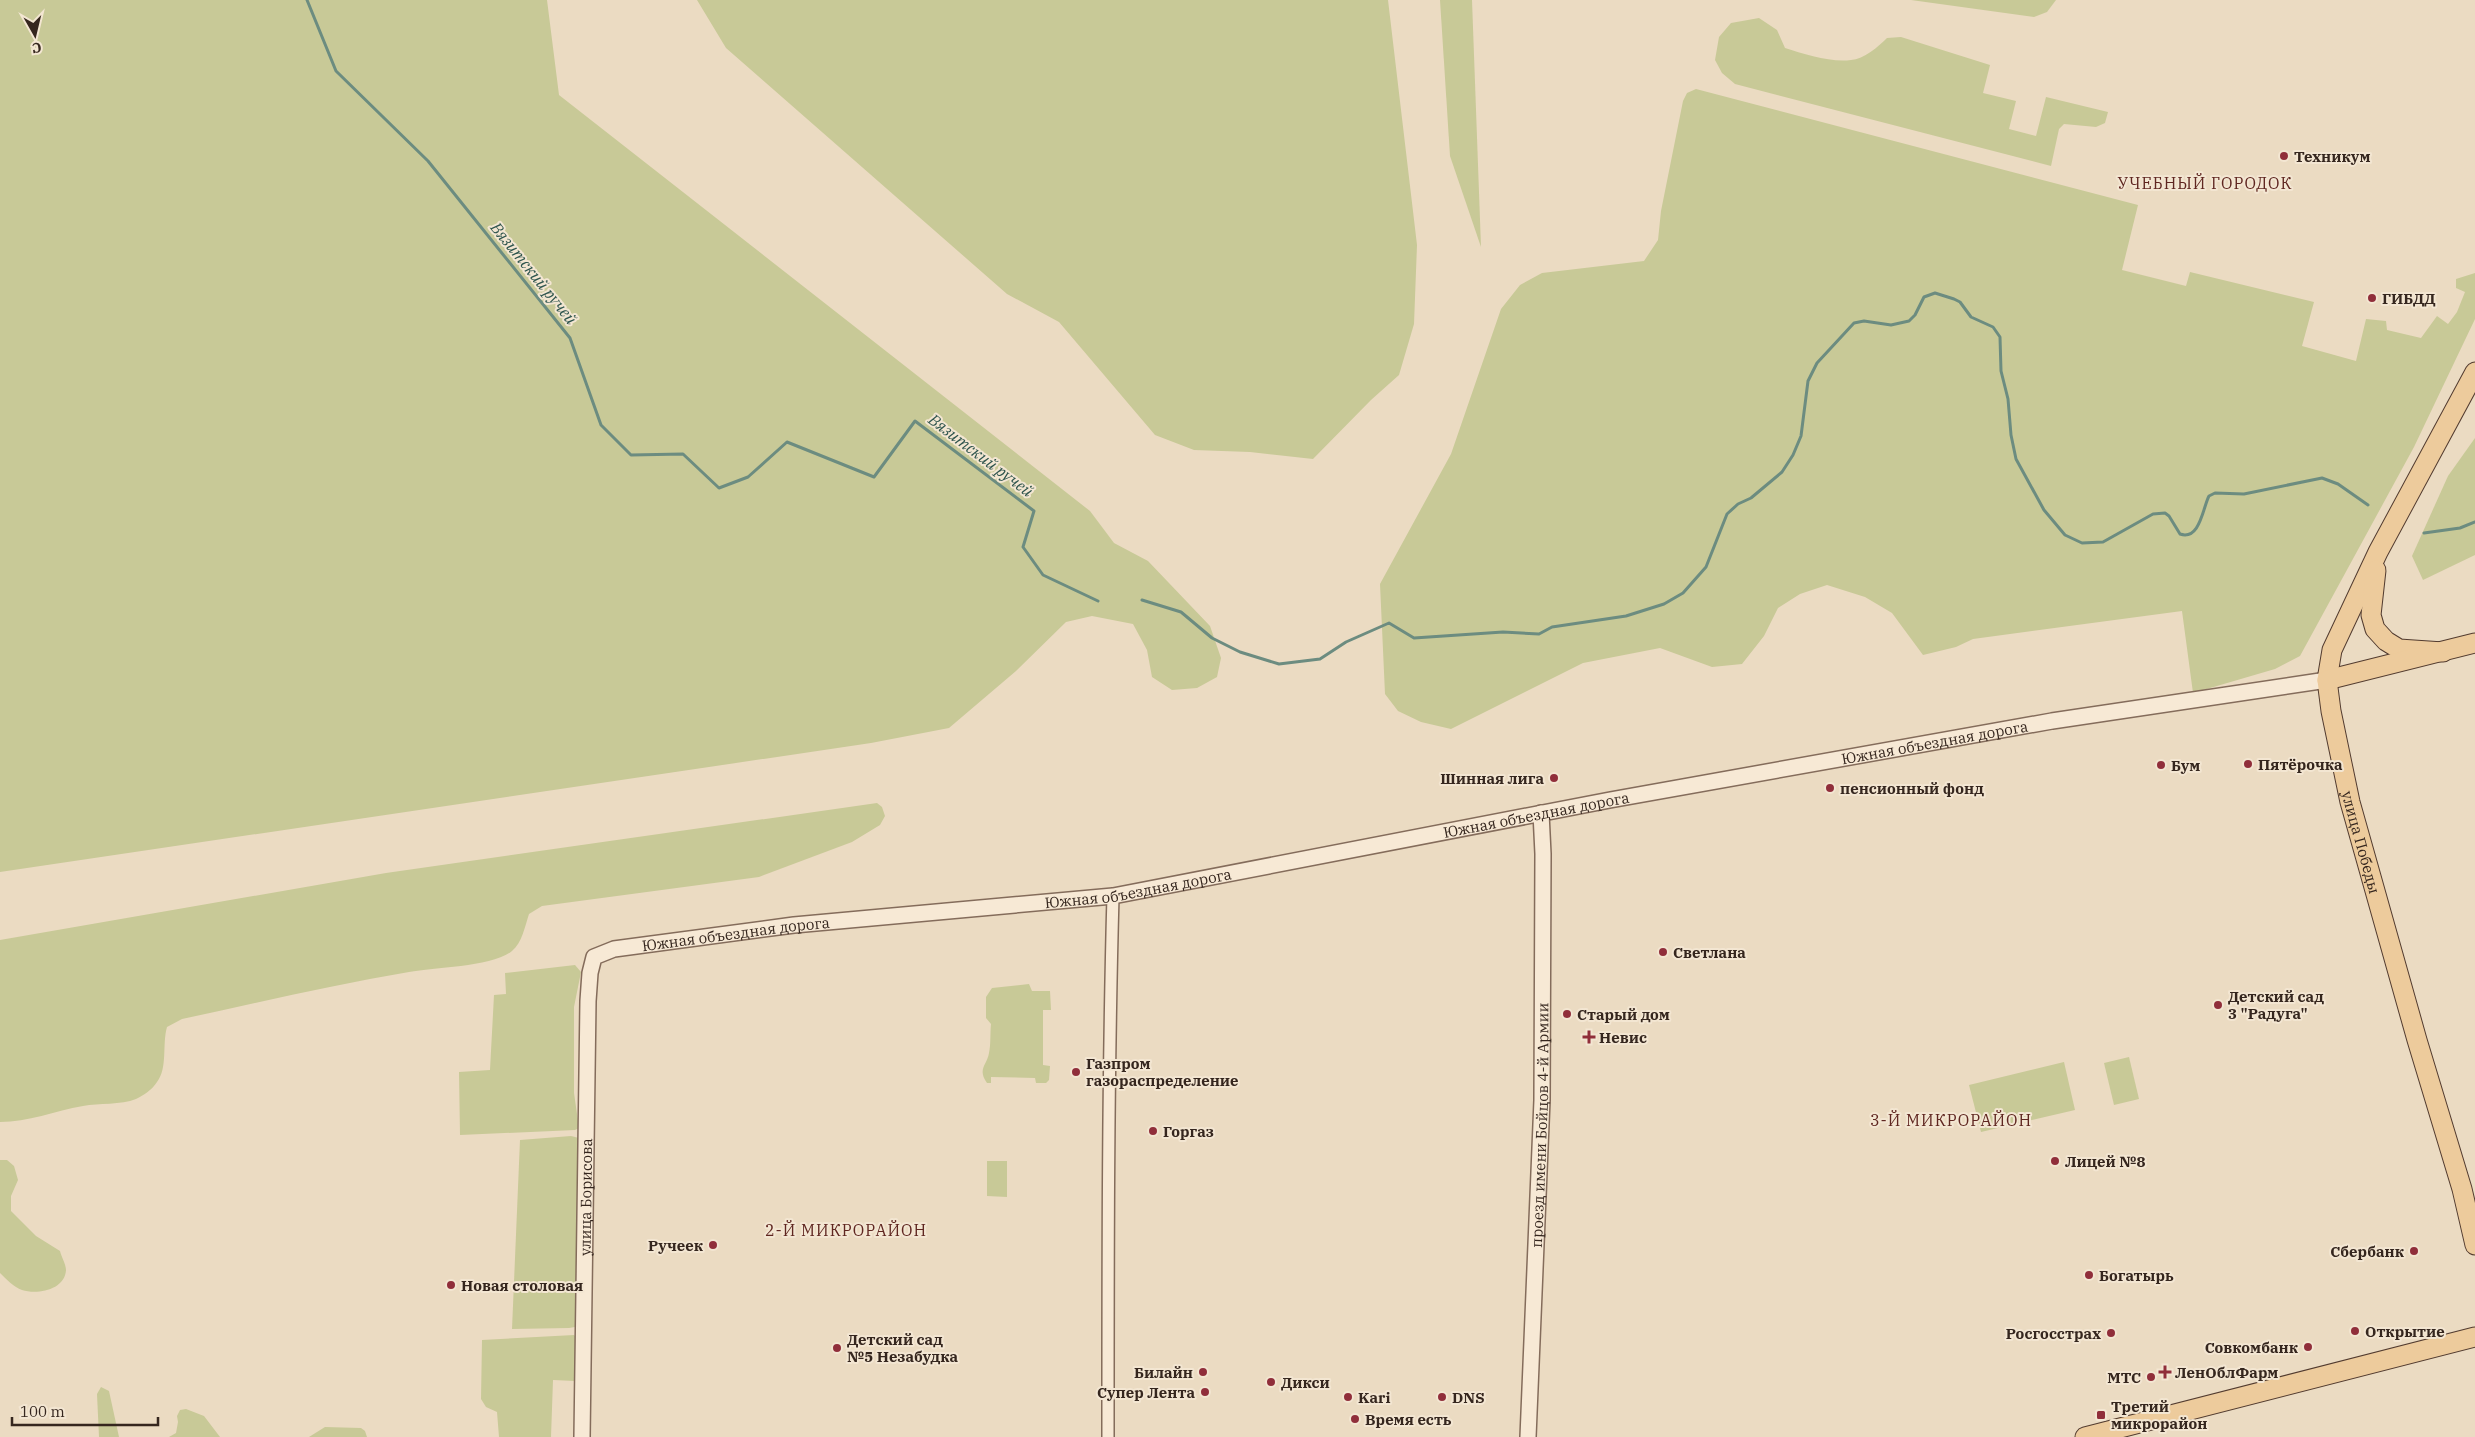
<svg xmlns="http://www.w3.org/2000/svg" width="2475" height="1437" font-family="'IBM Plex Serif',serif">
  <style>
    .green { fill: #c8c997 }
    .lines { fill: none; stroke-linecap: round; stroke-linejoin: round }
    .stream { stroke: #6c8c80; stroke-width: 3 }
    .minor-casing { stroke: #846c5b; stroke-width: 14 }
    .tertiary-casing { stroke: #846c5b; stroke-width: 18 }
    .primary-casing { stroke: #523b2f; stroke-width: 21 }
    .minor { stroke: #f7e9d5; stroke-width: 11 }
    .tertiary { stroke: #f7e9d5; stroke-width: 15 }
    .primary { stroke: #edcb9c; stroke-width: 19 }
    .poi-dot { fill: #902e3a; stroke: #f3e6d2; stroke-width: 2 }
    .labels { text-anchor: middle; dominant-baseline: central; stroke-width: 4; stroke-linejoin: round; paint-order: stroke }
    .poi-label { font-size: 15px; font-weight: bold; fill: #35261e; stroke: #f3e6d2; text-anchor: start }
    .street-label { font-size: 15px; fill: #35261e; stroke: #f3e6d2 }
    .neighbourhood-label { font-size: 16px; letter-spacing: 1px; fill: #5f2620; stroke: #f3e6d2 }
    .water-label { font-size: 16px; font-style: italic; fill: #2e544d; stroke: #f3e6d2 }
  </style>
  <rect width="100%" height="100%" fill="#ebdbc2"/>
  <g class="green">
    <path d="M 0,0 L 547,0 L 559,95 L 1090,511 L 1114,543 L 1148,561 L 1210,626 L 1221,658 L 1217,677 L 1197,688 L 1172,690 L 1152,677 L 1147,650 L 1133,624 L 1092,616 L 1066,622 L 1016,671 L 949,728 L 871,743 L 0,872 Z"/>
    <path d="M 697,0 L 1388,0 L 1417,245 L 1414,324 L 1399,375 L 1371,400 L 1313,459 L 1250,452 L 1194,450 L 1155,435 L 1059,322 L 1007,294 L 726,48 Z"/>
    <path d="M 1440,0 L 1472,0 L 1481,247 L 1450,156 Z"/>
    <path d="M 1911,0 L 2056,0 L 2047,12 L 2034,17 Z"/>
    <path d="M 1759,18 L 1777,30 L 1785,48 C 1804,54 1832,63 1851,60 C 1864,59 1878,47 1887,38 L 1901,37 L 1990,65 L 1983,93 L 2016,101 L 2009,129 L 2036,136 L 2046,97 L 2108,112 L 2105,123 L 2096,127 L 2064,124 L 2059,129 L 2051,166 L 1735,84 L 1722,73 L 1715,60 L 1719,37 L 1731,23 Z"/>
    <path d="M 1696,89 L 2138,205 L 2122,270 L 2186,286 L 2190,272 L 2314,302 L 2302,346 L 2356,361 L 2366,319 L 2386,321 L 2387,330 L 2421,338 L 2437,316 L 2448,324 L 2457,312 L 2465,292 L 2456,288 L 2456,279 L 2475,273 L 2475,319 L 2414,447 L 2300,656 L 2275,669 L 2193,693 L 2182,611 L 1973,639 L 1956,647 L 1923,655 L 1892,613 L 1865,597 L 1827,585 L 1800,594 L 1778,608 L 1764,636 L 1742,664 L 1712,667 L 1660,648 L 1583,663 L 1451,729 L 1421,722 L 1398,711 L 1385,694 L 1380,584 L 1451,454 L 1501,309 L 1520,285 L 1542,273 L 1644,261 L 1658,240 L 1661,211 L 1683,101 L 1687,93 Z"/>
    <path d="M 2475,438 L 2475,555 L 2423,580 L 2412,556 L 2448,476 Z"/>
    <path d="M 877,803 L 882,807 L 885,816 L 880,825 L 852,842 L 759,877 L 542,906 L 529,914 C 525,926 522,943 512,951 C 492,967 435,967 409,972 C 332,985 257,1003 182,1019 L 167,1027 C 162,1044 168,1068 157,1082 C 152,1090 144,1095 136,1099 C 121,1105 99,1103 83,1106 C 55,1111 28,1122 0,1122 L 0,940 L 386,873 Z"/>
    <path d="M 575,965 L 581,972 L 574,1007 L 574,1093 L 579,1128 L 575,1130 L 460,1135 L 459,1072 L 490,1070 L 494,995 L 506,994 L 505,973 Z"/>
    <path d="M 1029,984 L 1032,991 L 1050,991 L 1051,1010 L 1043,1010 L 1043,1065 L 1050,1066 L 1049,1080 L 1046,1083 L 1036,1083 L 1035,1078 L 991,1077 L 991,1083 L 987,1083 C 977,1069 987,1065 989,1053 C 991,1044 990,1033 991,1024 L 986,1018 L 986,997 L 992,988 Z"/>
    <path d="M 2129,1057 L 2139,1099 L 2114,1105 L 2104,1063 Z"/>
    <path d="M 2064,1062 L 2075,1110 L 1981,1132 L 1969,1085 Z"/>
    <path d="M 571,1136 L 579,1138 L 581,1143 L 578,1323 L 575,1327 L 569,1328 L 512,1329 L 520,1140 Z"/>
    <path d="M 0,1160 L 7,1160 L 14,1166 L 18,1180 L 11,1196 L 11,1211 L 36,1236 L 60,1251 C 61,1256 66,1264 66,1270 C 65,1290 37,1295 22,1290 C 14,1287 6,1279 0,1273 Z"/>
    <path d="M 987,1161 L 1007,1161 L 1007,1197 L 987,1196 Z"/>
    <path d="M 574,1335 L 576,1337 L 575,1381 L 553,1380 L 551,1437 L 499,1437 L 497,1412 L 486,1407 L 481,1399 L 482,1340 Z"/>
    <path d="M 101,1387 L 109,1391 L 119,1437 L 99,1437 L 97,1394 Z"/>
    <path d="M 186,1409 L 204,1416 L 220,1437 L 169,1437 L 176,1433 L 178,1422 L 177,1416 L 180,1410 Z"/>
    <path d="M 325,1427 L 361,1428 L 365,1431 L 367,1437 L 309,1437 Z"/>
  </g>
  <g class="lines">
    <g class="stream">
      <path d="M 307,0 L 336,71 L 428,161 L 570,338 L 601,425 L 631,455 L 683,454 L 719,488 L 748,477 L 787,442 L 874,477 L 915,421 L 1034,511 L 1023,547 L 1043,575 L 1098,601"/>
      <path d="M 2424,533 L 2460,528 L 2475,522"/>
      <path d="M 1142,600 L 1181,612 L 1212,638 L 1240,652 L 1279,664 L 1320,659 L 1346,642 L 1389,623 L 1414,638 L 1503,632 L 1539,634 L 1552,627 L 1626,616 L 1664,604 L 1683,593 L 1706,567 L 1727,514 L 1738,504 L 1751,498 L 1782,472 L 1793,455 L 1801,436 L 1808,381 L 1817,363 L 1854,323 L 1864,321 L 1891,325 L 1909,321 L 1915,315 L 1924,297 L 1935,293 L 1954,299 L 1960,302 L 1971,317 L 1993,327 L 2000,337 L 2001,371 L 2008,399 L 2011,435 L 2016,459 L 2044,510 L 2065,535 L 2082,543 L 2103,542 L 2153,514 L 2165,513 L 2169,516 L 2180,534 C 2200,541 2203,507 2209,496 L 2215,493 L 2244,494 L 2322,478 L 2338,484 L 2368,505"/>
    </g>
    <g class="minor-casing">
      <path id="minor" d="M 1108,1437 C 1108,1257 1108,1076 1113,896"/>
    </g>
    <g class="tertiary-casing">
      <g id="tertiary">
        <path id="s1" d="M 582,1437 L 588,1001 L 590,973 L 594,957 L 614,949 L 794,925 L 1113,896 L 1610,800 L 2052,721 L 2327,680"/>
        <path id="s2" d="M 1528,1437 L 1542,1100 L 1543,854 L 1541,813"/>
      </g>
    </g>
    <g class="primary-casing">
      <g id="primary">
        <path id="s3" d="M 2475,372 L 2378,552 L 2332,650 L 2327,680 L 2331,711 L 2350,802 L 2417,1040 L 2462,1189 L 2475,1245"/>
        <path d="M 2376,570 L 2371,615 L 2375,629 L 2386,641 L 2399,649 L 2443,652"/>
        <path d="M 2327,680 L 2475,643"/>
        <path d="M 2085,1437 L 2475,1337"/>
      </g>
    </g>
    <use href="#minor" class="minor"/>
    <use href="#tertiary" class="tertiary"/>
    <use href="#primary" class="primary"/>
  </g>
  <g class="poi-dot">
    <circle cx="2284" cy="156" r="5"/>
    <circle cx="2372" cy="298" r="5"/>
    <circle cx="2248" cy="764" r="5"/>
    <circle cx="2161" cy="765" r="5"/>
    <circle cx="1554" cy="778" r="5"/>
    <circle cx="1830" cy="788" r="5"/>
    <circle cx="1663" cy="952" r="5"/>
    <circle cx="2218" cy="1005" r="5"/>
    <circle cx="1567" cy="1014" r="5"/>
    <path d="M1586.5 1029.5h5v5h5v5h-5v5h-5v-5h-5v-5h5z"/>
    <circle cx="1076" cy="1072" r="5"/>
    <circle cx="1153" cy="1131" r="5"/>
    <circle cx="2055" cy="1161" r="5"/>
    <circle cx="713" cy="1245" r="5"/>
    <circle cx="2414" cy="1251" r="5"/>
    <circle cx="2089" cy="1275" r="5"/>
    <circle cx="451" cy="1285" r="5"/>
    <circle cx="2355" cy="1331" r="5"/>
    <circle cx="2111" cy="1333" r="5"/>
    <circle cx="2308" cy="1347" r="5"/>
    <circle cx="837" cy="1348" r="5"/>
    <circle cx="1203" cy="1372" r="5"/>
    <path d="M2162.5 1364.5h5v5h5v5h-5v5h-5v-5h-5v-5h5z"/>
    <circle cx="2151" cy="1377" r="5"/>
    <circle cx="1271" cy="1382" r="5"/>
    <circle cx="1205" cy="1392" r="5"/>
    <circle cx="1348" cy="1397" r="5"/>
    <circle cx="1442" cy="1397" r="5"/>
    <rect x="2096" y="1410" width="10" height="10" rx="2.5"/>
    <circle cx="1355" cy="1419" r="5"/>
  </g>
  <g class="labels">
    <g class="poi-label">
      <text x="2294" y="156">Техникум</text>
      <text x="2382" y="298">ГИБДД</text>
      <text x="2258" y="764">Пятёрочка</text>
      <text x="2171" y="765">Бум</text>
      <text x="1544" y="778" text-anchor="end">Шинная лига</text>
      <text x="1840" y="788">пенсионный фонд</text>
      <text x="1673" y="952">Светлана</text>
      <text x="2228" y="996">Детский сад<tspan x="2228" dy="17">3 "Радуга"</tspan></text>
      <text x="1577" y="1014">Старый дом</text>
      <text x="1599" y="1037">Невис</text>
      <text x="1086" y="1063">Газпром<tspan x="1086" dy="17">газораспределение</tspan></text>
      <text x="1163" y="1131">Горгаз</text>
      <text x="2065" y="1161">Лицей №8</text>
      <text x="703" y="1245" text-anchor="end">Ручеек</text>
      <text x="2404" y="1251" text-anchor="end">Сбербанк</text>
      <text x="2099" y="1275">Богатырь</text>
      <text x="461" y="1285">Новая столовая</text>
      <text x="2365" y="1331">Открытие</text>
      <text x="2101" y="1333" text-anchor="end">Росгосстрах</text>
      <text x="847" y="1339">Детский сад<tspan x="847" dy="17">№5 Незабудка</tspan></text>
      <text x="2298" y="1347" text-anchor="end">Совкомбанк</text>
      <text x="1193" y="1372" text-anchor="end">Билайн</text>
      <text x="2175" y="1372">ЛенОблФарм</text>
      <text x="2141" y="1377" text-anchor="end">МТС</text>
      <text x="1281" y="1382">Дикси</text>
      <text x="1195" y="1392" text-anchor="end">Супер Лента</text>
      <text x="1358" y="1397">Kari</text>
      <text x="1452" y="1397">DNS</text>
      <text x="2111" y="1406">Третий<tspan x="2111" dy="17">микрорайон</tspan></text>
      <text x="1365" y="1419">Время есть</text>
    </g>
    <g class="street-label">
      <text stroke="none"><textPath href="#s1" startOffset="1840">Южная объездная дорога</textPath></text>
      <text stroke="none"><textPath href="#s1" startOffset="1435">Южная объездная дорога</textPath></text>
      <text stroke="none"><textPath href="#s3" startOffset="509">улица Победы</textPath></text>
      <text stroke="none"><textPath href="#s1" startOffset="1030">Южная объездная дорога</textPath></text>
      <text stroke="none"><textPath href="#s1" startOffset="625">Южная объездная дорога</textPath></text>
      <text stroke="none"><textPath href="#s2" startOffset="312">проезд имени Бойцов 4-й Армии</textPath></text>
      <text stroke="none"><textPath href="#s1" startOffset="240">улица Борисова</textPath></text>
    </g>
    <g class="neighbourhood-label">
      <text x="2205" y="183">УЧЕБНЫЙ ГОРОДОК</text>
      <text x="1951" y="1120">3-Й МИКРОРАЙОН</text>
      <text x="846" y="1230">2-Й МИКРОРАЙОН</text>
    </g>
    <g class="water-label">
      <text transform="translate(534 273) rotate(51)">Вязитский ручей</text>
      <text transform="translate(981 455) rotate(37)">Вязитский ручей</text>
    </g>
  </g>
  <g transform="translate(35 35) rotate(172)" stroke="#f3e6d2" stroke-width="4" paint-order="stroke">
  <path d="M0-4L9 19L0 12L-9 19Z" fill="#35261e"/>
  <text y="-8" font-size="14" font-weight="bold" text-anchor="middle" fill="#35261e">С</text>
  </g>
  <path d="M12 1417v8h146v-8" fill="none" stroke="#35261e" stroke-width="2.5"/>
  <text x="20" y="1417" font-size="15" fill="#35261e" stroke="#f3e6d2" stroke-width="4" paint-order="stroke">100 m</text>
</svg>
